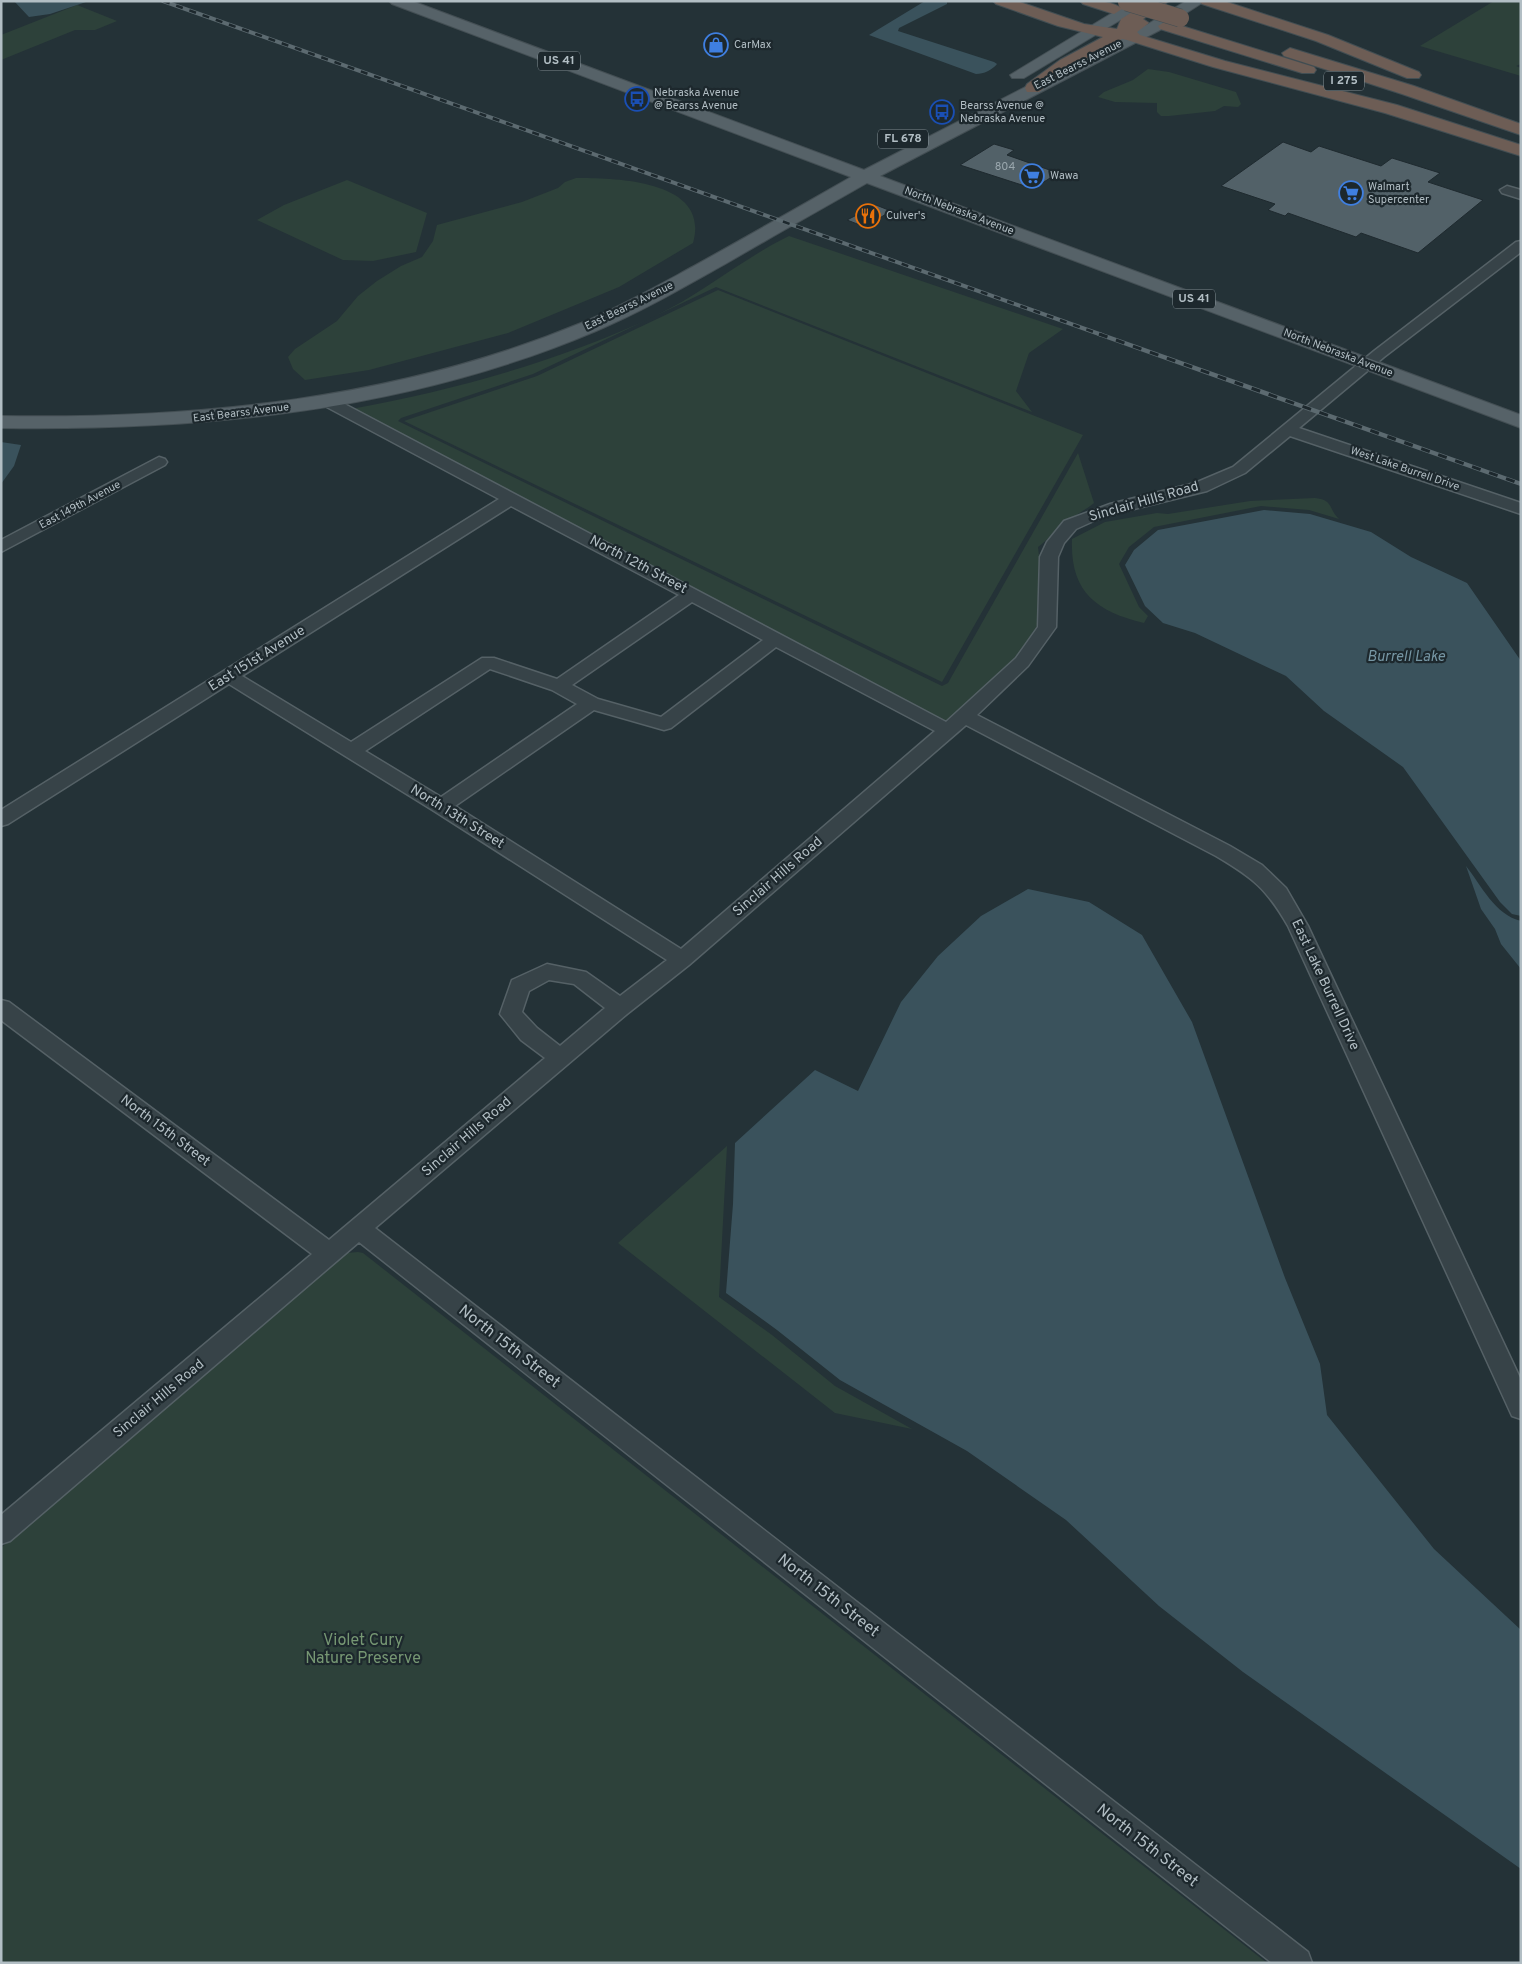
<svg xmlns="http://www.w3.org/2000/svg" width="1522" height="1964" font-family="Overpass,sans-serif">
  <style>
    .green { fill: #2d413a }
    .water { fill: #3a525c }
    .building { fill: #526168; stroke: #1f2a2f }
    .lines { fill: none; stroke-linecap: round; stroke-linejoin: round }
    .minor-casing { stroke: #556166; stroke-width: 3 }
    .major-casing { stroke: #444f54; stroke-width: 2 }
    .highway-casing { stroke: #424e53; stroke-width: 2 }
    .minor { fill: #374348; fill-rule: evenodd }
    .major { fill: #566268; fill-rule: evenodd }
    .highway { fill: #6d5d55; fill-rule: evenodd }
    .rail-far1-casing { stroke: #5c6a70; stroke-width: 4 }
    .rail-casing { stroke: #5c6a70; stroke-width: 4.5 }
    .rail-far1 { stroke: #1d282d; stroke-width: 2.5; stroke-dasharray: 7; stroke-linecap: butt }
    .rail { stroke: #1d282d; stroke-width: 3; stroke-dasharray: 9; stroke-linecap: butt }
    .highway-bridge-casing { stroke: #424e53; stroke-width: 19; stroke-linecap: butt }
    .highway-bridge { stroke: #6d5d55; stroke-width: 18 }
    .labels { text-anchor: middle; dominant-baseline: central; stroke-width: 4.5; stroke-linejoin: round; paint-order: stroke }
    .far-poi-label { font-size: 11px; fill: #b2bec4; stroke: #1d282d; text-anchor: start }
    .far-street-label { font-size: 11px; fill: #b2bec4; stroke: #1d282d }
    .number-label { font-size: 11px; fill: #9aa7ad }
    .shield { fill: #1d282d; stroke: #859197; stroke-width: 1 }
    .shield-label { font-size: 12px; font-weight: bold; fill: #b2bec4 }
    .street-label { font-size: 14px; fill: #b2bec4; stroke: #1d282d }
    .water-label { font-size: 15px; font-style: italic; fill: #7696a4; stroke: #1d282d }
    .near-street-label { font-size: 16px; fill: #b2bec4; stroke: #1d282d }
    .near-park-label { font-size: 16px; fill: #769773; stroke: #1d282d }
  </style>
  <rect width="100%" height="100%" fill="#243237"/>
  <g class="green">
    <path d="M 1494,1 L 1521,1 L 1521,64 L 1516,66 L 1521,68 L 1521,76 L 1420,46 Z"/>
    <path d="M 77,5 L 117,21 L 95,30 L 75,30 L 1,60 L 1,35 Z"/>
    <path d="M 1148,69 L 1169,72 L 1236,92 L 1241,104 L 1238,107 L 1224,106 L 1215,111 L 1169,116 L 1161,116 L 1157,112 L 1157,103 L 1115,102 L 1098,97 L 1104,92 L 1133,80 Z"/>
    <path d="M 576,178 C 616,178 711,180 693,243 L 619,287 L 508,333 L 369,370 L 305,380 L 293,369 L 288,357 L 295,349 L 337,321 L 358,296 L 377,281 L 401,266 L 422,257 L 433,241 L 437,225 L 522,202 L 558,188 L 565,182 Z"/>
    <path d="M 347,180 L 427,213 L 416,252 L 373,261 L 343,260 L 257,220 L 284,205 Z"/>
    <path d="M 789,236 L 1063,329 L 1029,353 L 1016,391 L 1032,412 L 716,287 L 533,374 L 401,418 L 398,421 L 942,686 L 948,683 L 1078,453 L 1094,503 C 1084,511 1074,516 1064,523 C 1055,530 1048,540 1038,547 C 1041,572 1043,599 1039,624 C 1035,647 965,705 945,723 L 351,409 C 455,390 560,361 655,316 C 702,294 742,259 789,236 Z"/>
    <path d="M 718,290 L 1083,435 L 942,682 L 404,421 L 537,376 Z"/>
    <path d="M 1315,498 C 1334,500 1328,509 1339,519 L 1309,510 L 1261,506 L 1154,527 L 1129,547 L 1119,564 L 1139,607 L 1148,616 L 1144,623 C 1095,611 1070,591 1072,539 L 1105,522 L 1157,513 L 1168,514 L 1250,501 Z"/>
    <path d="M 727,1146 L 719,1297 L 772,1335 L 835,1386 L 912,1429 L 835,1413 L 618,1243 Z"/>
    <path d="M 358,1252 L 363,1253 L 1267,1963 L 1,1963 L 1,1548 L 347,1253 Z"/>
  </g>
  <g class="water">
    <path d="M 14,1 L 89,1 L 50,14 L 29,17 Z"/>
    <path d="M 925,1 L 947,1 L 947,4 L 899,28 L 898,31 L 994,62 L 997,64 C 992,70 984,74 976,74 L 869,35 Z"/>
    <path d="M 1,442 L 21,445 L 14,466 L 1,484 Z"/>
    <path d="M 1264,510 L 1310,514 L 1371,532 L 1411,557 L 1467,583 L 1521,661 L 1521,916 L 1512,914 L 1500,902 L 1403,767 L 1324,711 L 1286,676 L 1195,633 L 1163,623 L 1145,606 L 1125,565 L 1134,550 L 1158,530 Z"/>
    <path d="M 1466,866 C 1481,885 1495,915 1521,921 L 1521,969 L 1501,944 L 1495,929 L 1481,909 Z"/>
    <path d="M 1028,889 L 1089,902 L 1142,935 L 1192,1022 L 1285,1278 L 1320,1364 L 1327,1415 L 1434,1549 L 1521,1630 L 1521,1869 L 1243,1672 L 1159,1606 L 1066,1520 L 967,1451 L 840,1380 L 777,1330 L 726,1293 L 733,1204 L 735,1143 L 815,1070 L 858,1091 L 901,1002 L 938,956 L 981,916 Z"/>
  </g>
  <g class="building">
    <path d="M 1283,142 L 1311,152 L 1319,146 L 1381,166 L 1392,158 L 1440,173 L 1428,182 L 1483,200 L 1418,253 L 1361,233 L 1356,237 L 1288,213 L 1285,216 L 1268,210 L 1275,204 L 1221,186 Z"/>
    <path d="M 994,144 L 1014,150 L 1007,155 L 1058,173 L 1036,187 L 1031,185 L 1028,187 L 960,165 Z"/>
    <path d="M 876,205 L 891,211 L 865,227 L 847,220 Z"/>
  </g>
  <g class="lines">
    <g class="minor-casing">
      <g id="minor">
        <path d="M 1507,186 L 1521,190 L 1521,199 L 1502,193 L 1500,190 Z"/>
        <path d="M 1521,241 L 1521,252 L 1384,357 L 1299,428 L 1521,503 L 1521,514 L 1290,436 L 1245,473 L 1207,491 L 1122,512 L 1098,519 L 1076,529 L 1064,543 L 1058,557 L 1056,627 L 1028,666 L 977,715 L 1230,846 L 1262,865 L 1286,888 L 1308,926 L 1521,1380 L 1521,1419 L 1512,1416 L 1288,926 C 1266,888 1253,878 1216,856 L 966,725 L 689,965 L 627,1014 L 375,1228 L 1308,1952 L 1312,1963 L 1272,1963 L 359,1242 L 10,1541 L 1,1544 L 1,1515 L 312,1254 L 1,1020 L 1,1000 L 9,1002 L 329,1240 L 545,1058 L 521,1040 L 500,1014 L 512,980 L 547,964 L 586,972 L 620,996 L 667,960 L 434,811 L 229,684 L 8,824 L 1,826 L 1,810 L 499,499 L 323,405 L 321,402 L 323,399 L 335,399 L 946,722 L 1016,658 L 1038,627 L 1040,557 L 1047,542 L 1064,521 L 1110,504 L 1195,483 L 1233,467 L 1374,351 L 1516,242 ZM 511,506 L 679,595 L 557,679 L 494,658 L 482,658 L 351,742 L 242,676 ZM 692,602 L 763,640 L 661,717 L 598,699 L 572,685 ZM 776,647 L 935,731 L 681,949 L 455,806 L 594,710 L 664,730 L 671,728 ZM 490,669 L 552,690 L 577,704 L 441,797 L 365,751 ZM 549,980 L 574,984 L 605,1008 L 560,1046 L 537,1028 L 522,1012 L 529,991 Z"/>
        <path d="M 159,457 L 165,459 L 167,462 L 165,465 L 1,552 L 1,540 Z"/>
      </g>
    </g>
    <g class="major-casing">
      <g id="major">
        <path d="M 389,1 L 412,1 L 864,170 L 1148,24 L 1186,1 L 1205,1 L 1160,30 L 880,176 L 1521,415 L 1521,428 L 867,183 C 820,210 773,236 727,263 C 684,287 641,312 596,331 C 408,411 203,431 1,428 L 1,416 C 199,419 397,399 581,323 C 620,307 657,286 694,266 C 746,237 799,207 851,177 L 392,4 Z"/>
        <path d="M 1132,1 L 1152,1 L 1024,78 L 1012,78 L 1010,75 Z"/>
      </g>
    </g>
    <g class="highway-casing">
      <g id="highway">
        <path d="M 993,1 L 1017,1 L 1084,24 L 1117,29 L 1121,19 L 1150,1 L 1169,1 L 1143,19 L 1149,23 L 1137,32 L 1140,35 L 1225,61 L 1397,105 L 1521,145 L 1521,156 L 1385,113 L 1213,67 L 1127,40 L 1122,39 L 1072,66 L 1039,92 L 1027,92 L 1025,88 L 1027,84 L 1060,60 L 1103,37 L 1058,26 L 996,4 Z"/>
        <path d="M 1080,1 C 1093,1 1113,0 1122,9 L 1114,14 L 1083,4 Z"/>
        <path d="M 1199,1 L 1224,1 L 1328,35 L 1419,72 L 1421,75 L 1419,78 L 1407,78 L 1316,41 L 1202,4 Z"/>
        <path d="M 1166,21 L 1314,67 L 1316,70 L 1314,73 L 1302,73 L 1160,29 L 1158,26 Z"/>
        <path d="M 1290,48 L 1414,86 L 1521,124 L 1521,135 L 1402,94 L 1284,56 L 1282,53 Z"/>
      </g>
    </g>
    <use href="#minor" class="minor"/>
    <use href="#major" class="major"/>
    <use href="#highway" class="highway"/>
    <g class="rail-far1-casing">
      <path id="rail-far1" d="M 163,1 L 1102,335"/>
    </g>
    <g class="rail-casing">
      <path id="rail" d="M 1099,334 L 1521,484"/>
    </g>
    <use href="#rail-far1" class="rail-far1"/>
    <use href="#rail" class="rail"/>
    <g class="highway-bridge-casing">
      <path id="highway-bridge" d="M 1127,2 L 1180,18"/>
    </g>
    <use href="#highway-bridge" class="highway-bridge"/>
  </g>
  <defs>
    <g id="shop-ring" transform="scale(1.25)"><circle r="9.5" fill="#1d282d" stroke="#3f7fe0" stroke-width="1.5"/><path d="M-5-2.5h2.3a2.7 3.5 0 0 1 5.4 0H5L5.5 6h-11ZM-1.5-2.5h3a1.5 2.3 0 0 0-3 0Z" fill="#3f7fe0"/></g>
    <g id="bus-ring" transform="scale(1.25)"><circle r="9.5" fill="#1d282d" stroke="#1a4fb4" stroke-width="1.5"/><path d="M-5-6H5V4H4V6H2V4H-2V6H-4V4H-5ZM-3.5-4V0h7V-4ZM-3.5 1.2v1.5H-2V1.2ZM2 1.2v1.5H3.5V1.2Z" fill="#1a4fb4"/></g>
    <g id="supermarket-ring" transform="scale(1.25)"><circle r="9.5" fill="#1d282d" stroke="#3f7fe0" stroke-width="1.5"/><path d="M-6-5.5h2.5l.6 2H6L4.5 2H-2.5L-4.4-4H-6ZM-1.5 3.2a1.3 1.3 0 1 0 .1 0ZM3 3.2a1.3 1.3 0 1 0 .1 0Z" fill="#3f7fe0"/></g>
    <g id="restaurant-ring" transform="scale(1.25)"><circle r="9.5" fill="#1d282d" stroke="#e8710a" stroke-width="1.5"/><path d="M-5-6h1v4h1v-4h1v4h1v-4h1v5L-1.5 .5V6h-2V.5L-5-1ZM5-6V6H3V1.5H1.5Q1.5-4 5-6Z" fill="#e8710a"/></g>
  </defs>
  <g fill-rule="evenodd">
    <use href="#shop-ring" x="716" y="45"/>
    <use href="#bus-ring" x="637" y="99"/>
    <use href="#bus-ring" x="942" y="112"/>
    <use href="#supermarket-ring" x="1032" y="176"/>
    <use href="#supermarket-ring" x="1351" y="193"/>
    <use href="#restaurant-ring" x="868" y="216"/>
  </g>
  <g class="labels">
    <g class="far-poi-label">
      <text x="734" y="45">CarMax</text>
      <text x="654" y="93">Nebraska Avenue<tspan x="654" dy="13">@ Bearss Avenue</tspan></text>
      <text x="960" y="106">Bearss Avenue @<tspan x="960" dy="13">Nebraska Avenue</tspan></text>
      <text x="1050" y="176">Wawa</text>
      <text x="1368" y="187">Walmart<tspan x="1368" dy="13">Supercenter</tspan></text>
      <text x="886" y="216">Culver's</text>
    </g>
    <g class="far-street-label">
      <text transform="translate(1078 65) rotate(-27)">East Bearss Avenue</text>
      <text transform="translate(959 211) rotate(21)">North Nebraska Avenue</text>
      <text transform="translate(629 306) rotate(-26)">East Bearss Avenue</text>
      <text transform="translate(1338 353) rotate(21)">North Nebraska Avenue</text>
      <text transform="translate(241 413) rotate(-7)">East Bearss Avenue</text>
      <text transform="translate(1405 469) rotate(19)">West Lake Burrell Drive</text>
      <text transform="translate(80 505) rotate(-28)">East 149th Avenue</text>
    </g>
    <g class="number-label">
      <text x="1005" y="167">804</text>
    </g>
    <g class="shield">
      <rect x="538" y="51.5" width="42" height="19" rx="4"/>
      <rect x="1324" y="71.5" width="40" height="19" rx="4"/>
      <rect x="878" y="129.5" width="50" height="19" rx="4"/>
      <rect x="1173" y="289.5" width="42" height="19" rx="4"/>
    </g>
    <g class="shield-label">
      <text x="559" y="61">US 41</text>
      <text x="1344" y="81">I 275</text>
      <text x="903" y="139">FL 678</text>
      <text x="1194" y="299">US 41</text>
    </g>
    <g class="street-label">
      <text transform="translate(1144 502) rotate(-16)">Sinclair Hills Road</text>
      <text transform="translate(638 565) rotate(28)">North 12th Street</text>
      <text transform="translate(257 659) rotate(-32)">East 151st Avenue</text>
      <text transform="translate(457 817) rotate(32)">North 13th Street</text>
      <text transform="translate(778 877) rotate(-41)">Sinclair Hills Road</text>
      <text transform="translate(1325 985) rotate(65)">East Lake Burrell Drive</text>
      <text transform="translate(165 1131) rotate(37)">North 15th Street</text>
      <text transform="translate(467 1137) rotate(-41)">Sinclair Hills Road</text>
      <text transform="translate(159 1399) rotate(-40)">Sinclair Hills Road</text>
    </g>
    <g class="water-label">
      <text x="1406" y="657">Burrell Lake</text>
    </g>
    <g class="near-street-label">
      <text transform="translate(509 1347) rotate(38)">North 15th Street</text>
      <text transform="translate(828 1596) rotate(38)">North 15th Street</text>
      <text transform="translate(1147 1846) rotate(38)">North 15th Street</text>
    </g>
    <g class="near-park-label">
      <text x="363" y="1641">Violet Cury<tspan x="363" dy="18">Nature Preserve</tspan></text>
    </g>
  </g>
  <rect width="1522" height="1964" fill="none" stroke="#b2bec4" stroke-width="5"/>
</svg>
